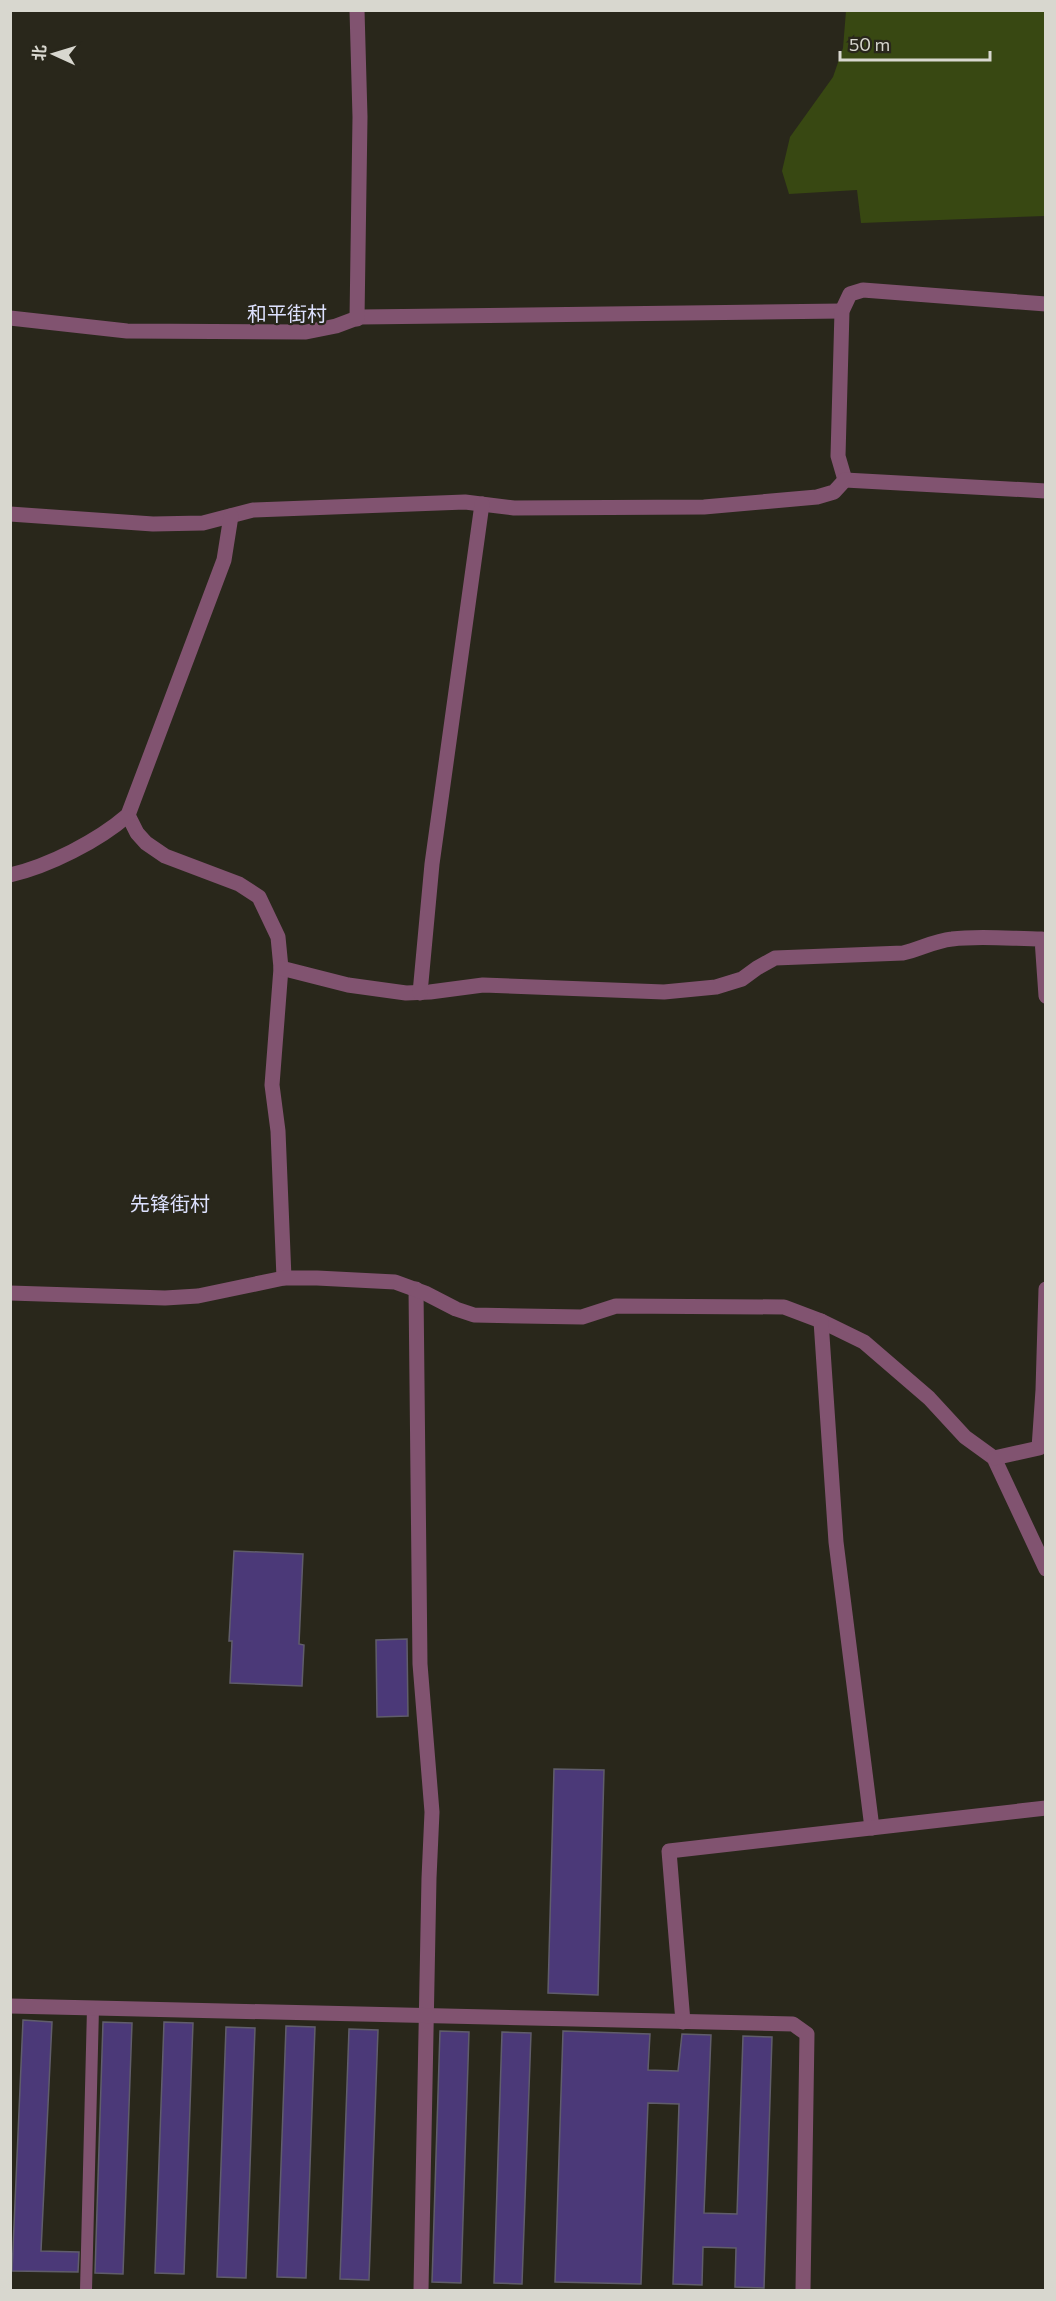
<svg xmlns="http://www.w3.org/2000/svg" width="1056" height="2301" font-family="Commissioner,'Noto Sans SC',sans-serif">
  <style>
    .green { fill: #384812 }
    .building { fill: #4b3978; stroke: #605d6b; stroke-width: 1.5 }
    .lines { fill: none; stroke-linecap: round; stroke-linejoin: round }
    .service { stroke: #815370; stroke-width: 12 }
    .minor { stroke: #815370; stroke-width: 15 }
    .labels { text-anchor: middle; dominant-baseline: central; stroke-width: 4.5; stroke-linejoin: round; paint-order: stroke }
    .quarter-label { font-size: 20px; fill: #dde1fe; stroke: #29271b }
  </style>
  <rect width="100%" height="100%" fill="#29271b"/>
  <path class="green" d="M 846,11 L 1045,11 L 1045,216 L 861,223 L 857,190 L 789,194 L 782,171 L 790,137 L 833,77 L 843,48 Z"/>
  <g class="building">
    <path d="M 234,1551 L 303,1554 L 299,1644 L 304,1645 L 302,1686 L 230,1683 L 232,1641 L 229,1641 Z"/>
    <path d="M 407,1639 L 408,1716 L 377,1717 L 376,1640 Z"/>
    <path d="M 554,1769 L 604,1770 L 598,1995 L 548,1993 Z"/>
    <path d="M 23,2020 L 52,2022 L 41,2251 L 79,2252 L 78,2272 L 12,2271 Z"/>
    <path d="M 103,2022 L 132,2023 L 123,2274 L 95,2273 Z"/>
    <path d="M 164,2022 L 193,2023 L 184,2274 L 155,2273 Z"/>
    <path d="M 286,2026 L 315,2027 L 306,2278 L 277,2277 Z"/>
    <path d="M 226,2027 L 255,2028 L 246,2278 L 217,2277 Z"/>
    <path d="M 349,2029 L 378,2030 L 369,2280 L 340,2279 Z"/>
    <path d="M 440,2031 L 469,2032 L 461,2283 L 432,2282 Z"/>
    <path d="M 563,2031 L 650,2034 L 648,2070 L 678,2071 L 682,2034 L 711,2035 L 704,2213 L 737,2214 L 743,2036 L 772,2037 L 764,2288 L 735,2287 L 736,2248 L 703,2247 L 702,2285 L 673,2284 L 679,2104 L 648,2103 L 641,2284 L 555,2282 Z"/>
    <path d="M 502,2032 L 531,2033 L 522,2284 L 494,2283 Z"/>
  </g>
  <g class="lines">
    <path class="service" d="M 86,2290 L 93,2008"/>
    <g class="minor">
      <path d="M 10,318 L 127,331 L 306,332 L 336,326 L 360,317 L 842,311"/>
      <path d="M 357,319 L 360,117 L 357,10"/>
      <path d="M 845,480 L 838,456 L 842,311 L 850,294 L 863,290 L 1046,304"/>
      <path d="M 10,514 L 153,524 L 203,523 L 253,510 L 465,502 L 514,508 L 704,507 L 817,497 L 834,492 L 845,480 L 1046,491"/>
      <path d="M 128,815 L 137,833 L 146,843 L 165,856 L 239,884 L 259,897 L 278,937 L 281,968 L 272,1085 L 278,1131 L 284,1278"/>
      <path d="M 10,875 C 49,866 98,841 128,815 L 224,560 L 231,516"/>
      <path d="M 281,968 L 348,985 L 406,993 L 430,992 L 483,985 L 664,992 L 716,987 L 742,979 L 757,968 L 775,958 L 903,953 C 920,949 934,941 952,939 C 980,935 1014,939 1042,939 L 1046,996"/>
      <path d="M 420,993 L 432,864 L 482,504"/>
      <path d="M 416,1289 L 420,1664 L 432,1812 L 429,1878 L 421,2290"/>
      <path d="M 10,1293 L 165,1298 L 198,1296 L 284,1278 L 317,1278 L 395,1282 L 425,1293 L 456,1309 L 474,1315 L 582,1317 L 616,1306 L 784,1307 L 821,1321 L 864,1342 L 929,1398 L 965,1437 L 994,1458 L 1046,1569"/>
      <path d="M 821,1321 L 836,1542 L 872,1828"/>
      <path d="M 994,1458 L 1039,1448 L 1043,1390 L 1046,1289"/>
      <path d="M 10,2006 L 793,2024 L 807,2034 L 803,2290"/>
      <path d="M 683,2022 L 669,1851 L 1046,1808"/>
    </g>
  </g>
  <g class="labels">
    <g class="quarter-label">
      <text x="287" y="313">和平街村</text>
      <text x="170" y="1203">先锋街村</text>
    </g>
  </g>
  <rect width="1056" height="2301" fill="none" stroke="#d8d7cf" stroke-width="24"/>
  <g transform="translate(54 54) rotate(274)" stroke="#29271b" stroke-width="4.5" paint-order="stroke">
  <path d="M0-4.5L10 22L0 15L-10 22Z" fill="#d8d7cf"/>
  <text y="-9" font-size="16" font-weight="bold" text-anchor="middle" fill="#d8d7cf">北</text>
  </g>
  <path d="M840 51v9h150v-9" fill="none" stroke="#d8d7cf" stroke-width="3"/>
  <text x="849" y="51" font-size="18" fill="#d8d7cf" stroke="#29271b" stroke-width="4.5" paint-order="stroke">50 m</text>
</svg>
